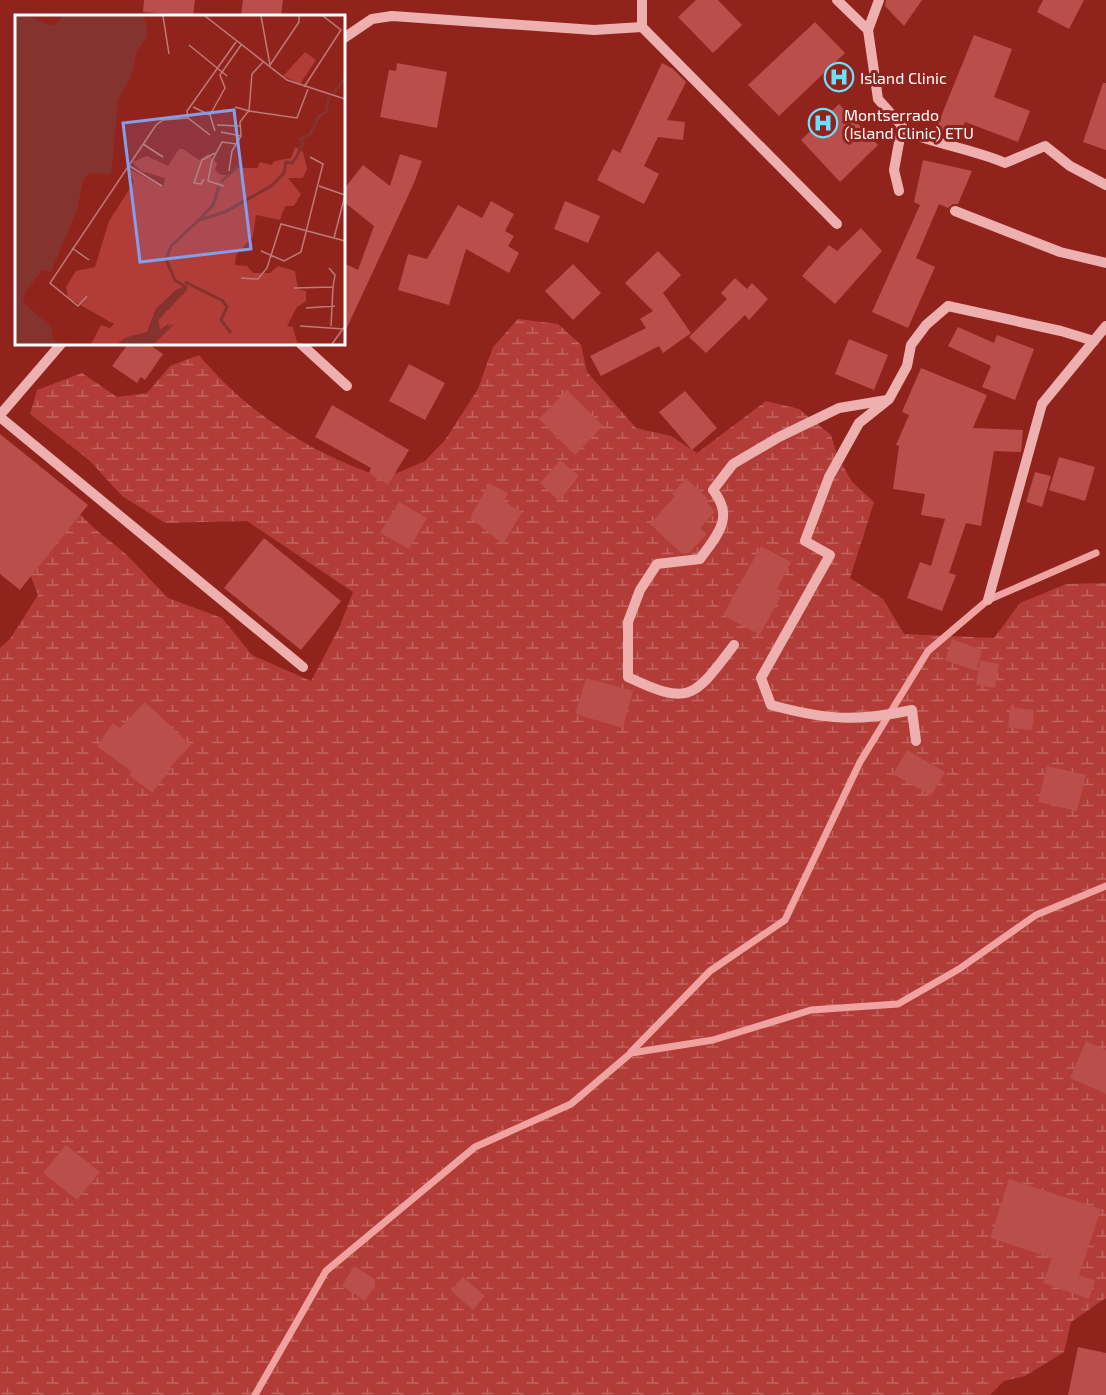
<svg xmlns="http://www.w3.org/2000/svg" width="1106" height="1395" font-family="'Exo 2',sans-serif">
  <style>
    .wetland { fill: url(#wetland-marsh) }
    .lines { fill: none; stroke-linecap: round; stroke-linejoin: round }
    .stream { stroke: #f0a2a1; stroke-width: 7 }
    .building { fill: #ba4e4a }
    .minor { stroke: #eeb0ae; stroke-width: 10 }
    .labels { text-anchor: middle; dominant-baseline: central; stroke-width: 6; stroke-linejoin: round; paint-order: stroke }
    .poi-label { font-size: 16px; fill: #fff; stroke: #91231d; text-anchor: start }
    .inset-river { fill: none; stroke: #85332f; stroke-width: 3 }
    .inset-road { fill: none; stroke: #bd7b77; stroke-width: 1.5 }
    .view { fill: #839eea; fill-opacity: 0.15; stroke: #839eea; stroke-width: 3 }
    .inset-edge { fill: none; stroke: #fff; stroke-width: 3 }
  </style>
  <defs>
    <pattern id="wetland-marsh" width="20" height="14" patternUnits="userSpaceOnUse" patternTransform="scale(1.5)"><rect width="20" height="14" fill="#b23c37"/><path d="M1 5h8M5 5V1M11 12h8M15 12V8" fill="none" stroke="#c1635f"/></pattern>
  </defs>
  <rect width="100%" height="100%" fill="#91231d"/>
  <path class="wetland" d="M 518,319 L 558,324 L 581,345 L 587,372 L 636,428 L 671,436 L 697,453 L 766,401 L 799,409 L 831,435 L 837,455 L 852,482 L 874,502 L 850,578 L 883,599 L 904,634 L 994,638 L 1020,603 L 1066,584 L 1106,583 L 1106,1298 L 1071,1322 L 1064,1352 L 1025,1376 L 1004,1381 L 990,1395 L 0,1395 L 0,648 L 10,639 L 38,595 L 31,577 L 1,532 L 0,450 L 22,458 L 95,529 L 126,554 L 168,598 L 222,618 L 252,655 L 311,681 L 340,626 L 353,592 L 247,521 L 165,523 L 122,496 L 89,460 L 30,414 L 37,390 L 82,373 L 117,397 L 147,393 L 170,366 L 199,355 C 248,414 313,455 385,478 L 425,461 L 445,440 L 478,389 L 493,347 Z"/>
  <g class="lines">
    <g class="stream">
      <path d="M 631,1052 L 710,971 L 785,920 L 860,762 L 928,651 L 988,600 L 1096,553"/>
      <path d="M 255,1395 L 326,1271 L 475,1147 L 571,1104 L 631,1053 L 713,1040 L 811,1010 L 898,1004 L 959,969 L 1036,915 L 1106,886"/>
    </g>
  </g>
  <g class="building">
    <path d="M 144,0 L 195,0 L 193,16 L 143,12 Z"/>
    <path d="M 243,0 L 283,0 L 281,16 L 241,16 Z"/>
    <path d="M 696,0 L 718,0 L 742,25 L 713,53 L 678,17 Z"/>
    <path d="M 886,0 L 922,0 L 904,26 L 885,6 Z"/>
    <path d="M 1043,0 L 1084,0 L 1069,29 L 1037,12 Z"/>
    <path d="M 815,22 L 845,53 L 779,116 L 748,85 Z"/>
    <path d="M 974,35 L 1012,49 L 994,97 L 1030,111 L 1018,142 L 965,122 L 958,138 L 936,129 Z"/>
    <path d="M 397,63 L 447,72 L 437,128 L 380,117 L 389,70 L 396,71 Z"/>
    <path d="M 662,63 L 673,69 L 686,82 L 667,120 L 685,122 L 683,140 L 658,137 L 644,166 L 659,174 L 644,204 L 597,180 L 613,149 L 620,153 Z"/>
    <path d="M 1103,83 L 1106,83 L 1106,150 L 1083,142 Z"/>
    <path d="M 839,104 L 878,145 L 840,182 L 801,140 Z"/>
    <path d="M 400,154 L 422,161 L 414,183 L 344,334 L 344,263 L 358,270 L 374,226 L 344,202 L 344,189 L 363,165 L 390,186 Z"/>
    <path d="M 923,160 L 972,171 L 958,204 L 953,204 L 948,208 L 939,204 L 916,258 L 935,267 L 908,328 L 872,312 L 920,205 L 914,202 Z"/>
    <path d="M 491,201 L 514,214 L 505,231 L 514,236 L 508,246 L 519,253 L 509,273 L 466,249 L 449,305 L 398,290 L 408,254 L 427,259 L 458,205 L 482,218 Z"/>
    <path d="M 565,201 L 600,216 L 588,243 L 554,229 Z"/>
    <path d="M 861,228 L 882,251 L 835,304 L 802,276 L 829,245 L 837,251 Z"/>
    <path d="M 658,251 L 681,275 L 663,293 L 691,333 L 663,353 L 659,346 L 601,376 L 590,356 L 646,328 L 640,319 L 653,311 L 625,283 Z"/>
    <path d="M 573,264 L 601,293 L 573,320 L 545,291 Z"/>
    <path d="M 735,278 L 747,289 L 752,283 L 768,299 L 749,320 L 745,315 L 706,353 L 689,337 L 727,299 L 721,293 Z"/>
    <path d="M 958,327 L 994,343 L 997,335 L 1034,349 L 1015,400 L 982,387 L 991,366 L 948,346 Z"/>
    <path d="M 849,339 L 888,355 L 874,390 L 835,374 Z"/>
    <path d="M 128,344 L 148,344 L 163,354 L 145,380 L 141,377 L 137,383 L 112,366 Z"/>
    <path d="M 409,364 L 445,383 L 425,420 L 389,401 Z"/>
    <path d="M 921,368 L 987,395 L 973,428 L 1023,430 L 1021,452 L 994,451 L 981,526 L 966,523 L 949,573 L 956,575 L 942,611 L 907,598 L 920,562 L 931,566 L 945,519 L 921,515 L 925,494 L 893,489 L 899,446 L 896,445 L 909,415 L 902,412 Z"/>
    <path d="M 567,390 L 603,426 L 575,455 L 539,419 Z"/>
    <path d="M 685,391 L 717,428 L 692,450 L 659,412 Z"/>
    <path d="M 332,405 L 409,450 L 388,485 L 369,473 L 371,468 L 315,437 Z"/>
    <path d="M 0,434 L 88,505 L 20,590 L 0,574 Z"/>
    <path d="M 1059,457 L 1095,467 L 1085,501 L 1049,490 Z"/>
    <path d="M 560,460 L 579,476 L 559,501 L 540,483 Z"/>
    <path d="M 1035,472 L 1051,476 L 1042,507 L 1026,502 Z"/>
    <path d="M 686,478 L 708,499 L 706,501 L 715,512 L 700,528 L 707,534 L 689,553 L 682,554 L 650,524 L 675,496 L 672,494 Z"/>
    <path d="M 489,483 L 508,493 L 504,501 L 522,512 L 503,544 L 470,518 Z"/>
    <path d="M 399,502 L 427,518 L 409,549 L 380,533 Z"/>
    <path d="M 264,538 L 341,601 L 301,650 L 224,588 Z"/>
    <path d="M 761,546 L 791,562 L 777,589 L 783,592 L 760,635 L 723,615 Z"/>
    <path d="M 952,639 L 982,650 L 976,671 L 945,660 Z"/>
    <path d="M 980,660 L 999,664 L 995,688 L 976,685 Z"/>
    <path d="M 586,678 L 633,691 L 623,728 L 575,714 Z"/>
    <path d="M 145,702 L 191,745 L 170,767 L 172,768 L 152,793 L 129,775 L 132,772 L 97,746 L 113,723 L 120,728 Z"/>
    <path d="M 1010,707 L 1034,710 L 1032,730 L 1008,728 Z"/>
    <path d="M 907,750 L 945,772 L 931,796 L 893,774 Z"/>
    <path d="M 1047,766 L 1086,775 L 1077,811 L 1038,802 Z"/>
    <path d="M 1086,1041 L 1106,1050 L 1106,1094 L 1070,1078 Z"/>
    <path d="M 66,1145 L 100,1172 L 77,1200 L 43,1173 Z"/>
    <path d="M 1009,1179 L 1101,1209 L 1079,1275 L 1095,1281 L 1089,1299 L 1043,1283 L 1052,1258 L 990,1238 Z"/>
    <path d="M 354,1266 L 375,1279 L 375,1286 L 365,1301 L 342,1286 Z"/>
    <path d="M 463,1277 L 485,1296 L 473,1310 L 451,1291 Z"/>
    <path d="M 1078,1347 L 1106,1353 L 1106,1395 L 1068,1395 Z"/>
  </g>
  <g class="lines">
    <g class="minor">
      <path d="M 642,0 L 642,27 L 837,224"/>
      <path d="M 837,0 L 868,30"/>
      <path d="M 879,0 L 868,30 L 878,99 L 902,126 L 894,170 L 899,191"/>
      <path d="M 344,38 L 372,19 L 392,16 L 594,30 L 642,27"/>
      <path d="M 918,136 C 947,146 977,151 1005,163 L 1045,146 L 1070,166 L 1106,185"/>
      <path d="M 955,211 L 1060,252 L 1106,263"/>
      <path d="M 301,344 L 347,386"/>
      <path d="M 0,415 L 61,344"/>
      <path d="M 0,417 L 303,667"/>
      <path d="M 988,600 L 1042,404 L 1106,326"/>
      <path d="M 734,645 C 694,697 691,707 628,677 L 628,622 L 640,590 L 657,564 L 700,559 C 717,535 735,518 713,490 L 733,464 L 779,437 L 839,408 L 887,400"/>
      <path d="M 916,741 L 912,710 C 857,722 826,720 771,705 L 761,678 L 830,555 L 805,541 L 829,477 L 859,423 L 889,399 L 907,366 L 911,345 L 926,325 L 948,306 L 1061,331 L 1094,341"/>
    </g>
  </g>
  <defs>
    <g id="hospital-ring" transform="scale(1.5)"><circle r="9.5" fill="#91231d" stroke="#6ce1fd" stroke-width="1.5"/><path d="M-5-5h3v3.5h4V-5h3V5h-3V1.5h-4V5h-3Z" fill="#6ce1fd"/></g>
  </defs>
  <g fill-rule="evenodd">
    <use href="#hospital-ring" x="839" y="77"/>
    <use href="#hospital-ring" x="823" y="123"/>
  </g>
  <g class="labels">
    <g class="poi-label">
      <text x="860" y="77">Island Clinic</text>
      <text x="844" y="114">Montserrado<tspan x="844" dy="18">(Island Clinic) ETU</tspan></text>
    </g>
  </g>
  <g transform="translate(15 15)">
    <rect width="330" height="330" fill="#91231d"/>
    <path d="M 280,132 L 288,137 L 292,154 L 288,163 L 273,163 L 286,179 L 279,191 L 270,191 L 265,205 L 241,200 L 238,221 L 221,240 L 220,250 L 232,251 L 238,258 L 255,258 L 263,251 L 280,256 L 283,274 L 291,276 L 291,286 L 282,292 L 272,311 L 278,312 L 282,327 L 290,329 L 139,329 L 155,308 L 145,315 L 143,305 L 172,275 L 161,275 L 141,294 L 132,317 L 110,323 L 103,329 L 76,329 L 86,310 L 95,313 L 99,309 L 53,283 L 51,272 L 61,256 L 80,252 L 94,206 L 119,167 L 113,153 L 148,172 L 150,163 L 126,156 L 117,147 L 132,141 L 153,151 L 164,134 L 168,134 L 184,145 L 193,139 L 202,148 L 200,155 L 206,160 L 215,160 L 222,153 L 242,153 L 245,147 L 256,150 L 260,146 L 276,143 Z" fill="#b23c37"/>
    <path d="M 290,37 L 301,45 L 285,69 L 268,61 Z" fill="#b23c37"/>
    <path d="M 0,1 L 13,1 L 39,11 L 47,1 L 128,1 L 131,9 L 133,21 L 122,36 L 116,62 L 103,85 L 96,159 L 75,158 L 68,166 L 62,195 L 36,257 L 27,255 L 9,279 L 8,287 L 36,312 L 39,325 L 57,329 L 0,329 ZM 171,271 L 172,275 L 143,305 L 145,315 L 159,309 L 139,329 L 103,329 L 110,323 L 132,317 L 141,294 L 161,275 Z" fill="#85332f"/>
    <path class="inset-river" d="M 319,78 L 330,63M 206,167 L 224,150M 184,205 L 198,190 L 204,172M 170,267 L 208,286 L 212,292 L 206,305 L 216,318M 172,273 L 160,265 L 151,244 L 156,231 L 184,205 L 210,197 L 256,171 L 269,158 L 271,147 L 277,148 L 281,143 L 288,128 L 285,124 L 295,120 L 304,101 L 311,97 L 314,82"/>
    <path class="inset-road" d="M 148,1 L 154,39M 190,1 L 272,65 L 330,84M 246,1 L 255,50 L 284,7 L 284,1M 174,30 L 212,61M 289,72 L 326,15 L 308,1M 178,92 L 195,100M 220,92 L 234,96 L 237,59 L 249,46M 173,103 L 172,96 L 221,27M 202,110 L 225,111M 200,116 L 195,100 L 210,73 L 205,60 L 226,30M 206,117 L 226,121M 128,129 L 148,142M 113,150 L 147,171M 214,156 L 217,136 L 226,121 L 225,107 L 231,99 L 234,96 L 282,103 L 293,74M 189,164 L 186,169 L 179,168 L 187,145 L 200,138M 209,171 L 193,166 L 197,146 L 207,127 L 222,129M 304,171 L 330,180M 319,223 L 330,180M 57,233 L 74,245M 246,236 L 269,246 L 286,237 L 308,149 L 295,142M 314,253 L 320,260 L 318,272M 226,263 L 243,264 L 252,253 L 266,209 L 330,226M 279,273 L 318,272 L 316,311M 72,281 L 63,291 L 35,268 L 141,110 L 148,105 L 173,103 L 195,120M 291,293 L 320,291M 285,311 L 329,314M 317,329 L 330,311"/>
    <path class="view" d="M 219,95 L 236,234 L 125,247 L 108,108 Z"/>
    <rect width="330" height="330" class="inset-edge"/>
  </g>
</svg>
